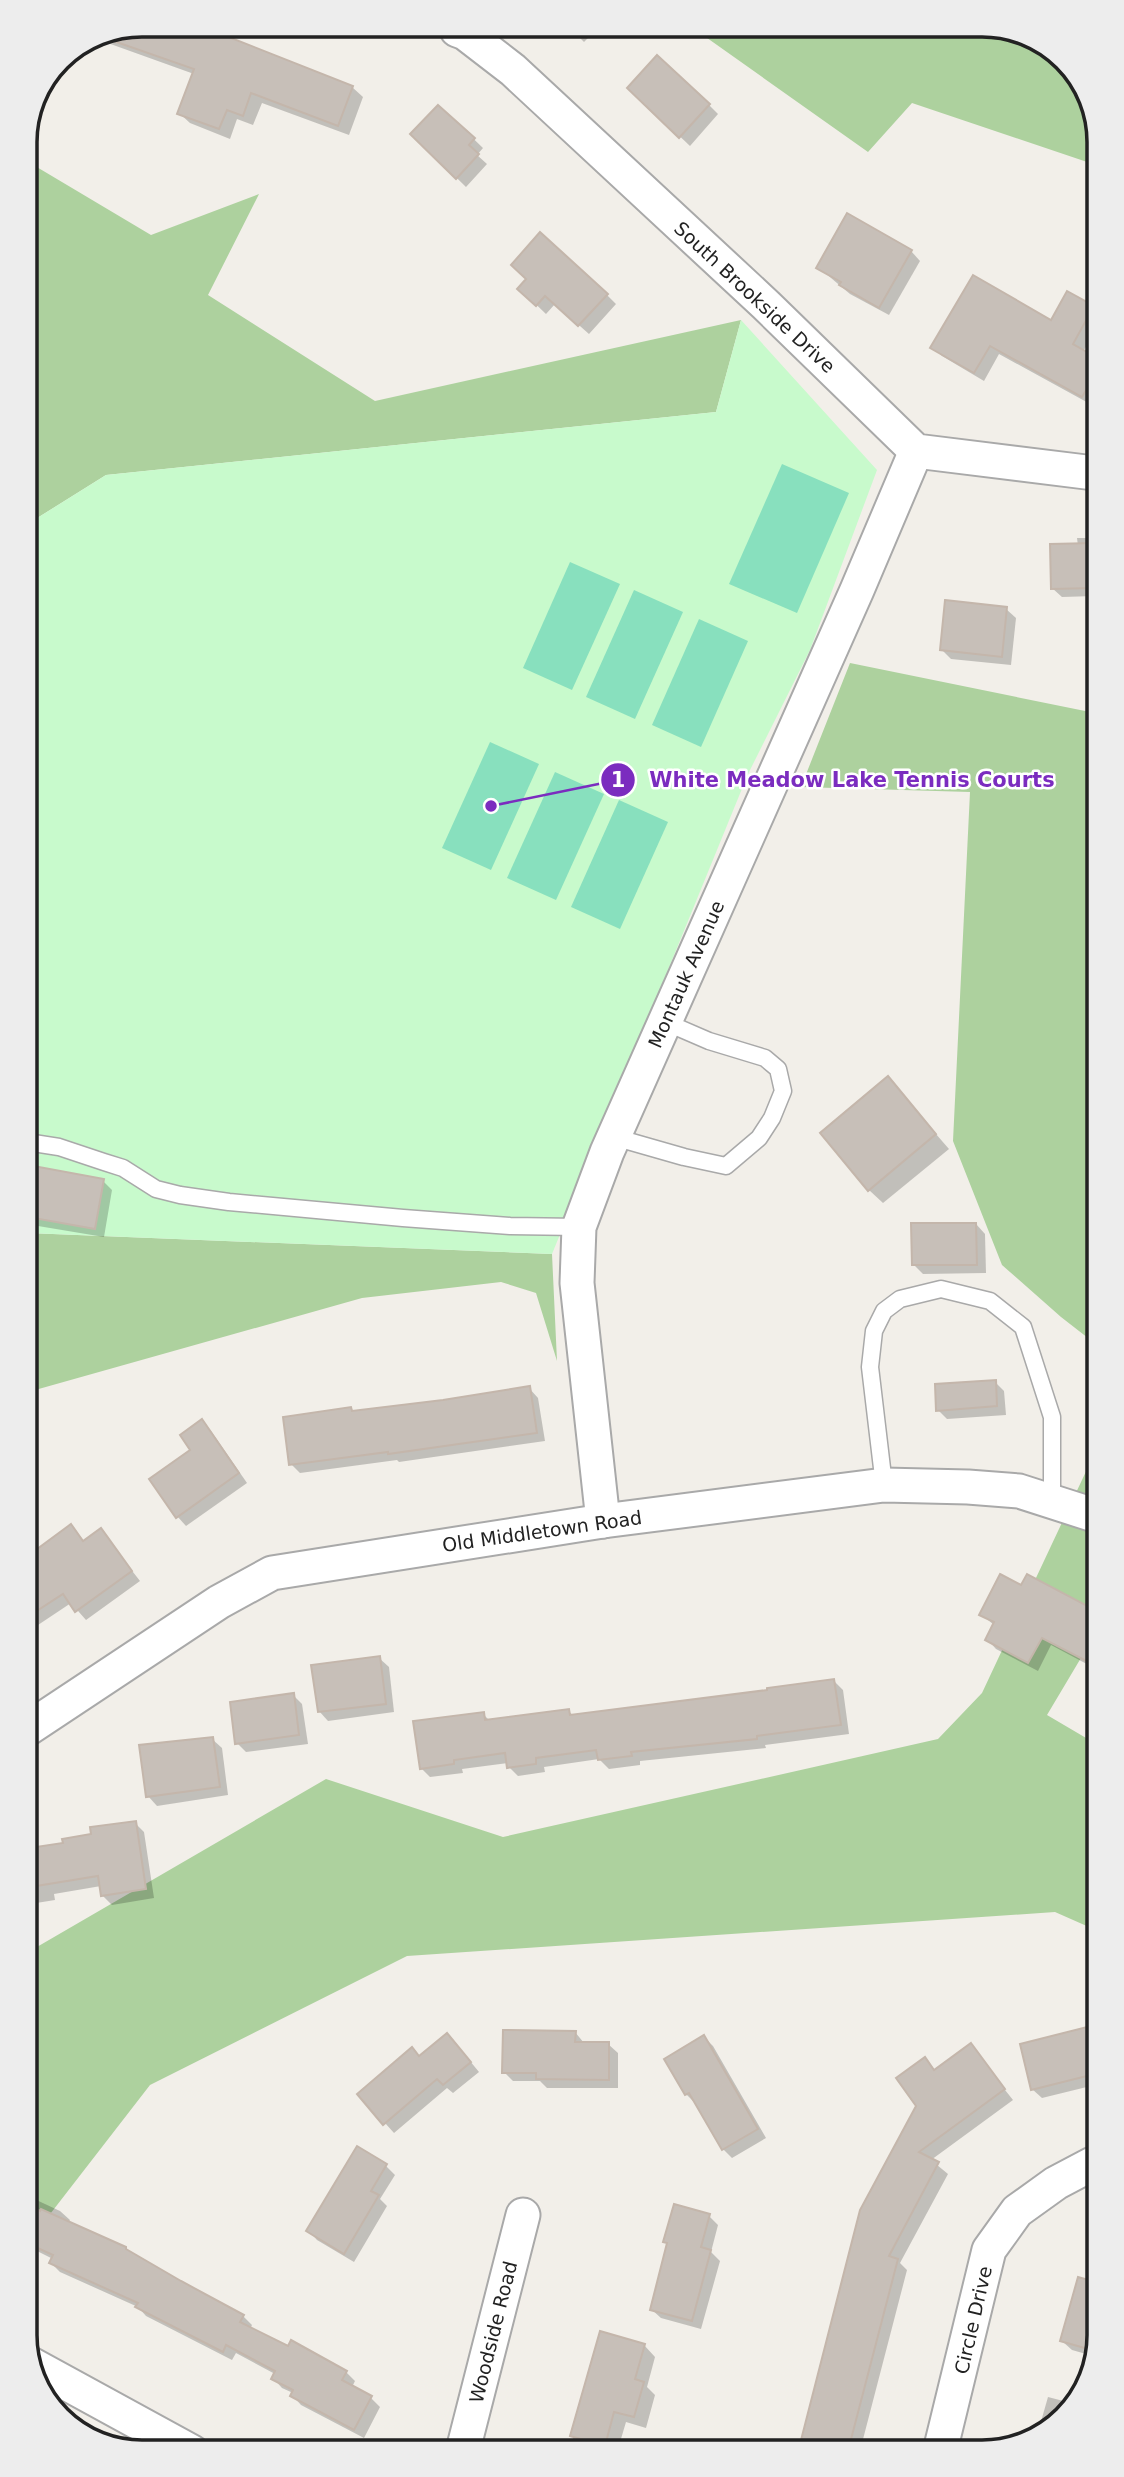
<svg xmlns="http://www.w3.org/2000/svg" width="1124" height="2477" font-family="'DejaVu Sans',sans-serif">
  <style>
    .forest { fill: #add19e }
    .park { fill: #c8facc }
    .pitch { fill: #88e0be }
    .shadow { fill: #0003 }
    .building { fill: #c7bfb8; stroke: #c4b6ab; stroke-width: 2 }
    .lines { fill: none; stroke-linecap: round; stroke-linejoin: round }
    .lane-casing { stroke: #a9a9a9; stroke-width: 19 }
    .street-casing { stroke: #a9a9a9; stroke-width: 37 }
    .lane { stroke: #fff; stroke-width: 16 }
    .street { stroke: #fff; stroke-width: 33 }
    .labels { text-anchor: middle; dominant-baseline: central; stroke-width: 5; stroke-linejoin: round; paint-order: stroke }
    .street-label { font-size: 19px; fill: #222; stroke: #fff }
    .rim { fill: none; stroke: #222; stroke-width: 3.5 }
    .leader { fill: none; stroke: #7b2cbf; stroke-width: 2.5 }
    .callout-dot { fill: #7b2cbf; stroke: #fff; stroke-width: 2.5 }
    .mark-label { font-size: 21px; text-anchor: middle; font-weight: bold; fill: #fff }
    .callout-label { font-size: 21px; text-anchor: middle; font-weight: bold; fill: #7b2cbf; stroke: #fff; stroke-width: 5; stroke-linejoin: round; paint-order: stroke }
  </style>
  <rect width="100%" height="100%" fill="#f2efe9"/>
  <g class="forest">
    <path d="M 990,25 L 1054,49 L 1093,104 L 1093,164 L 912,103 L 868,152 L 693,28 Z"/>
    <path d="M 25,160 L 151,235 L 259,194 L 208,295 L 375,401 L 741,320 L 716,412 L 106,475 L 26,525 Z"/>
    <path d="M 850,663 L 1095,713 L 1097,1345 L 1061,1317 L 1002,1265 L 953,1141 L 970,792 L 801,787 Z"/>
    <path d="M 28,1233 L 552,1254 L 557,1361 L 536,1293 L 501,1282 L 362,1298 L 28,1392 Z"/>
    <path d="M 1097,1448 L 1097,1631 L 1047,1715 L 1098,1745 L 1098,1931 L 1055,1912 L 407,1956 L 150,2085 L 30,2240 L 30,1951 L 326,1779 L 503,1837 L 938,1739 L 982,1693 Z"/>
  </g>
  <path class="park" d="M 741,320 L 877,470 L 810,650 L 748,774 L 552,1254 L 28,1233 L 26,525 L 106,475 L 716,412 Z"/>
  <g class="pitch">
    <path d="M 782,464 L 849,493 L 797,613 L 729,584 Z"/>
    <path d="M 570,562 L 620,584 L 572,690 L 523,668 Z"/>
    <path d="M 634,590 L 683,612 L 635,719 L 586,697 Z"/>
    <path d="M 699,619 L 748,641 L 701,747 L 652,725 Z"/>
    <path d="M 490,742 L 539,764 L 491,870 L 442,848 Z"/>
    <path d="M 555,772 L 604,794 L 556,900 L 507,878 Z"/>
    <path d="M 619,800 L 668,822 L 620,929 L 571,907 Z"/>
  </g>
  <g class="shadow">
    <path d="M 571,29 L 597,29 L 584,42 Z"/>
    <path d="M 210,32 L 352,87 L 363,97 L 349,135 L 262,103 L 253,125 L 237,119 L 230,139 L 190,123 L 179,113 L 194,74 L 91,37 L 97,33 Z"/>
    <path d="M 629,88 L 709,105 L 718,114 L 690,146 Z"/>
    <path d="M 452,118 L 483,148 L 477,155 L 487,164 L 466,187 L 412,134 Z"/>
    <path d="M 911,251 L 920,261 L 889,315 L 850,294 L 818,267 Z"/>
    <path d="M 520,289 L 607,295 L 616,304 L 589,334 L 555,304 L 546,314 Z"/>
    <path d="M 1068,294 L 1094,309 L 1094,332 L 1083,352 L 1094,358 L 1094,401 L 1092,405 L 999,354 L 984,381 L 942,356 L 932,347 L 1051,323 Z"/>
    <path d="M 1077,538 L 1094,538 L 1095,596 L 1062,597 L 1052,588 L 1078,546 Z"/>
    <path d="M 1006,609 L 1016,618 L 1011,665 L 951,659 L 942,650 Z"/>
    <path d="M 888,1079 L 949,1149 L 883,1203 L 869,1190 Z"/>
    <path d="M 28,1163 L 33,1164 L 38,1169 L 103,1181 L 112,1190 L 104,1237 L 32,1225 L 31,1230 L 28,1230 Z"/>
    <path d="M 976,1224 L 985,1234 L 986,1273 L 923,1274 L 914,1265 Z"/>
    <path d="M 995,1382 L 1004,1391 L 1006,1415 L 947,1419 L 938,1410 Z"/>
    <path d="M 529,1388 L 538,1398 L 545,1441 L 399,1462 L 397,1460 L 300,1473 L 291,1464 L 351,1409 L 354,1413 Z"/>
    <path d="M 201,1422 L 211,1431 L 247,1483 L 186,1526 L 177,1516 Z"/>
    <path d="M 71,1526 L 85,1542 L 101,1531 L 140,1581 L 86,1620 L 71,1603 L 29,1631 L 29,1557 Z"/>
    <path d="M 1022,1588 L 1071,1602 L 1097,1616 L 1098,1670 L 1051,1645 L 1038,1671 L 996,1649 L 987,1639 L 994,1625 L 981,1614 Z"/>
    <path d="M 379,1658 L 389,1667 L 394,1712 L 328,1721 L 319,1711 Z"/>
    <path d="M 834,1681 L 843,1690 L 849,1734 L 765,1745 L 766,1748 L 640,1761 L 640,1765 L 609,1769 L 599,1759 L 544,1767 L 545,1772 L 518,1776 L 509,1767 L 508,1763 L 462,1769 L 463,1773 L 430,1777 L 421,1768 L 483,1714 L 490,1721 L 568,1711 L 574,1716 L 769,1691 Z"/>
    <path d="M 293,1695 L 302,1704 L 308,1744 L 246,1752 L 237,1743 Z"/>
    <path d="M 212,1739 L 222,1748 L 228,1795 L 157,1806 L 148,1796 Z"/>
    <path d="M 135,1823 L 144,1832 L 154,1898 L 112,1905 L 103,1896 L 101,1886 L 54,1894 L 55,1900 L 30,1904 L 29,1850 L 65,1845 Z"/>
    <path d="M 1099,2027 L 1099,2084 L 1042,2098 L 1032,2089 Z"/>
    <path d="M 575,2032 L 584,2043 L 608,2044 L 618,2053 L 618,2088 L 547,2088 L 540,2081 L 513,2081 L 504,2072 Z"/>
    <path d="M 704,2037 L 713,2046 L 766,2138 L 732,2158 L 723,2149 L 695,2103 L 686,2094 Z"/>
    <path d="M 456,2044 L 479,2072 L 453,2093 L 447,2088 L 394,2133 L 359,2094 L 420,2057 Z"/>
    <path d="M 970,2046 L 1013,2100 L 931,2160 L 948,2174 L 900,2263 L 907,2270 L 861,2447 L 801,2448 L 918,2105 L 925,2059 L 936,2071 Z"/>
    <path d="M 386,2166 L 395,2175 L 380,2199 L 387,2206 L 354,2262 L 317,2240 L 308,2230 Z"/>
    <path d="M 30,2197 L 60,2211 L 70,2220 L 68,2223 L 131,2254 L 243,2316 L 252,2325 L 250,2329 L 289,2349 L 346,2372 L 355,2381 L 352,2387 L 371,2398 L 380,2407 L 364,2438 L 301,2405 L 292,2395 L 293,2393 L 282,2388 L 273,2378 L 275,2374 L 236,2353 L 232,2360 L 146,2316 L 138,2307 L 60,2272 L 51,2263 L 53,2259 L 31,2248 Z"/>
    <path d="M 709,2216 L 718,2225 L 711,2252 L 720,2261 L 701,2329 L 661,2318 L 651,2309 L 668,2245 L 665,2242 Z"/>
    <path d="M 1079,2279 L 1099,2285 L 1099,2336 L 1093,2356 L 1072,2350 L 1062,2341 Z"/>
    <path d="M 601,2333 L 644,2345 L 655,2357 L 647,2387 L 655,2395 L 646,2428 L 626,2422 L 618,2449 L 570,2449 Z"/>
    <path d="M 1048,2397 L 1075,2404 L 1038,2432 Z"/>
  </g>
  <g class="building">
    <path d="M 216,32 L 353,86 L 338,126 L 251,93 L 243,116 L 227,110 L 219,129 L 177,114 L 194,69 L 102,37 L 102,33 Z"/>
    <path d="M 657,55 L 710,104 L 679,138 L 627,88 Z"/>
    <path d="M 438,105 L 475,138 L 469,145 L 479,154 L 456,179 L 410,134 Z"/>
    <path d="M 847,213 L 912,250 L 879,308 L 839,285 L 841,282 L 816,268 Z"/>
    <path d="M 540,232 L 608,294 L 578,326 L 545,296 L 536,306 L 517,289 L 526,279 L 511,265 Z"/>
    <path d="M 973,275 L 1051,320 L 1067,291 L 1094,306 L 1073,344 L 1094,356 L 1094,377 L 1082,397 L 990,346 L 974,373 L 930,348 Z"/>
    <path d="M 1094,543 L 1095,588 L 1051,589 L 1050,544 Z"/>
    <path d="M 945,600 L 1007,607 L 1002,657 L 940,650 Z"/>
    <path d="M 888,1076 L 936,1134 L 868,1191 L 820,1133 Z"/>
    <path d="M 28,1165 L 104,1179 L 95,1229 L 28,1217 Z"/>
    <path d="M 911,1223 L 976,1223 L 977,1265 L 912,1265 Z"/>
    <path d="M 996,1380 L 997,1406 L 936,1411 L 935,1384 Z"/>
    <path d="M 530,1386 L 537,1433 L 388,1454 L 388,1452 L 289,1465 L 283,1417 L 351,1407 L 352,1411 L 443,1400 Z"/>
    <path d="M 202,1419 L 239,1473 L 176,1518 L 149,1479 L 190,1450 L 180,1435 Z"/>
    <path d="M 71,1524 L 83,1541 L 101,1528 L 132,1571 L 75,1612 L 63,1594 L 29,1616 L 29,1555 Z"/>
    <path d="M 1000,1574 L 1021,1585 L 1027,1574 L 1097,1611 L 1098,1667 L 1042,1638 L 1028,1663 L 985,1640 L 994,1622 L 979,1615 Z"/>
    <path d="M 380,1656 L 386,1704 L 318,1712 L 311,1665 Z"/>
    <path d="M 834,1679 L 841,1725 L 757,1736 L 757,1739 L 631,1752 L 632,1756 L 598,1760 L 596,1750 L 536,1758 L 536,1764 L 507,1768 L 505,1753 L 454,1760 L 454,1764 L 420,1769 L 413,1721 L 484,1712 L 485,1720 L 569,1709 L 570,1715 L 767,1690 L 767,1688 Z"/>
    <path d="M 294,1693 L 299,1735 L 235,1744 L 230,1702 Z"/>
    <path d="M 213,1737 L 220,1787 L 146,1797 L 139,1745 Z"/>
    <path d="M 136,1821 L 146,1889 L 101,1896 L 98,1876 L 30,1887 L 29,1848 L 63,1843 L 62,1839 L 91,1834 L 90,1827 Z"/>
    <path d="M 1099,2024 L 1099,2073 L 1031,2090 L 1020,2044 Z"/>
    <path d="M 503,2030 L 576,2031 L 575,2042 L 609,2042 L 609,2080 L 536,2079 L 536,2073 L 502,2073 Z"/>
    <path d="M 447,2033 L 471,2062 L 443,2085 L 437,2079 L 383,2125 L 357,2094 L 412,2047 L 419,2056 Z"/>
    <path d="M 704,2035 L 758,2129 L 722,2150 L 689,2093 L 685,2095 L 664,2059 Z"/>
    <path d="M 971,2043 L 1005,2089 L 919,2152 L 939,2162 L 889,2256 L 898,2259 L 849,2447 L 799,2448 L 860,2210 L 916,2106 L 896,2078 L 925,2057 L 934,2070 Z"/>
    <path d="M 357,2146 L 387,2164 L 371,2191 L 379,2195 L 344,2254 L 306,2231 Z"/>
    <path d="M 674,2204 L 710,2214 L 701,2247 L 711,2250 L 692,2321 L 650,2310 L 667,2243 L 663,2242 Z"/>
    <path d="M 30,2206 L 40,2211 L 41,2209 L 126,2247 L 126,2249 L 181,2281 L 244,2315 L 240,2322 L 288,2346 L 291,2340 L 347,2371 L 342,2380 L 372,2396 L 354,2430 L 290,2396 L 293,2390 L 271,2379 L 275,2371 L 226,2345 L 223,2352 L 135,2307 L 138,2303 L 49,2263 L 53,2255 L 31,2245 Z"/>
    <path d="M 1078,2277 L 1099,2283 L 1099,2336 L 1095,2351 L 1060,2341 Z"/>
    <path d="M 600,2331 L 645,2344 L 635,2379 L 644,2382 L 634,2417 L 614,2412 L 605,2446 L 570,2436 Z"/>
  </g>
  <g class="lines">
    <g class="lane-casing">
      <g id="lane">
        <path d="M 614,1137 L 684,1157 L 726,1166 L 759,1138 L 772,1118 L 783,1091 L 778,1069 L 765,1058 L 709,1041 L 665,1022"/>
        <path d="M 27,1142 L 59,1147 L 104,1162 L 123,1168 L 156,1189 L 180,1195 L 229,1202 L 403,1218 L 510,1226 L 579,1227"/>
        <path d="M 884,1485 L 870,1367 L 874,1331 L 884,1311 L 900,1299 L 941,1289 L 990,1301 L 1023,1327 L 1052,1417 L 1052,1502"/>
      </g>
    </g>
    <g class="street-casing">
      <g id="street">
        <path d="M 457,30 L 465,33 L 513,70 L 766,305 L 916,451 L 1094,473"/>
        <path d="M 603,1521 L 577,1283 L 579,1227 L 607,1152 L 857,590 L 916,451"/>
        <path d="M 29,1728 L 219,1602 L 272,1573 L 603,1521 L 884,1485 L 968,1487 L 1019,1491 L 1097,1516"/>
        <path d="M 31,2364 L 192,2452"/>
        <path d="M 941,2447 L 989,2250 L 1017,2211 L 1056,2183 L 1092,2164 L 1099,2164"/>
        <path d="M 463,2450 L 523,2215"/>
      </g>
    </g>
    <use href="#lane" class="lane"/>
    <use href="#street" class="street"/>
  </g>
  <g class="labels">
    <g class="street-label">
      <text transform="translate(755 297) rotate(43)">South Brookside Drive</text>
      <text transform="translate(686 974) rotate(-66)">Montauk Avenue</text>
      <text transform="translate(542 1531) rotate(-8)">Old Middletown Road</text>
      <text transform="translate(973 2320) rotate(-77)">Circle Drive</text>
      <text transform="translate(493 2332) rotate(-76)">Woodside Road</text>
    </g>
  </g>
  <path d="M0 0H1124V2477H0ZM142 37H982A105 105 0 0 1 1087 142V2335A105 105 0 0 1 982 2440H142A105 105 0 0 1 37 2335V142A105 105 0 0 1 142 37Z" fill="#ededed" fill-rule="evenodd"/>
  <path class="rim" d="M142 37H982A105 105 0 0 1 1087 142V2335A105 105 0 0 1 982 2440H142A105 105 0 0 1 37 2335V142A105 105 0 0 1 142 37Z"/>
  <path class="leader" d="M491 806L618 780"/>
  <g class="callout-dot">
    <circle cx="491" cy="806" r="7"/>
    <circle cx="618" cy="780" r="18"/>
  </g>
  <g class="mark-label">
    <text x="618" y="787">1</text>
  </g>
  <g class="callout-label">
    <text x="852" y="787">White Meadow Lake Tennis Courts</text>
  </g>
</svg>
